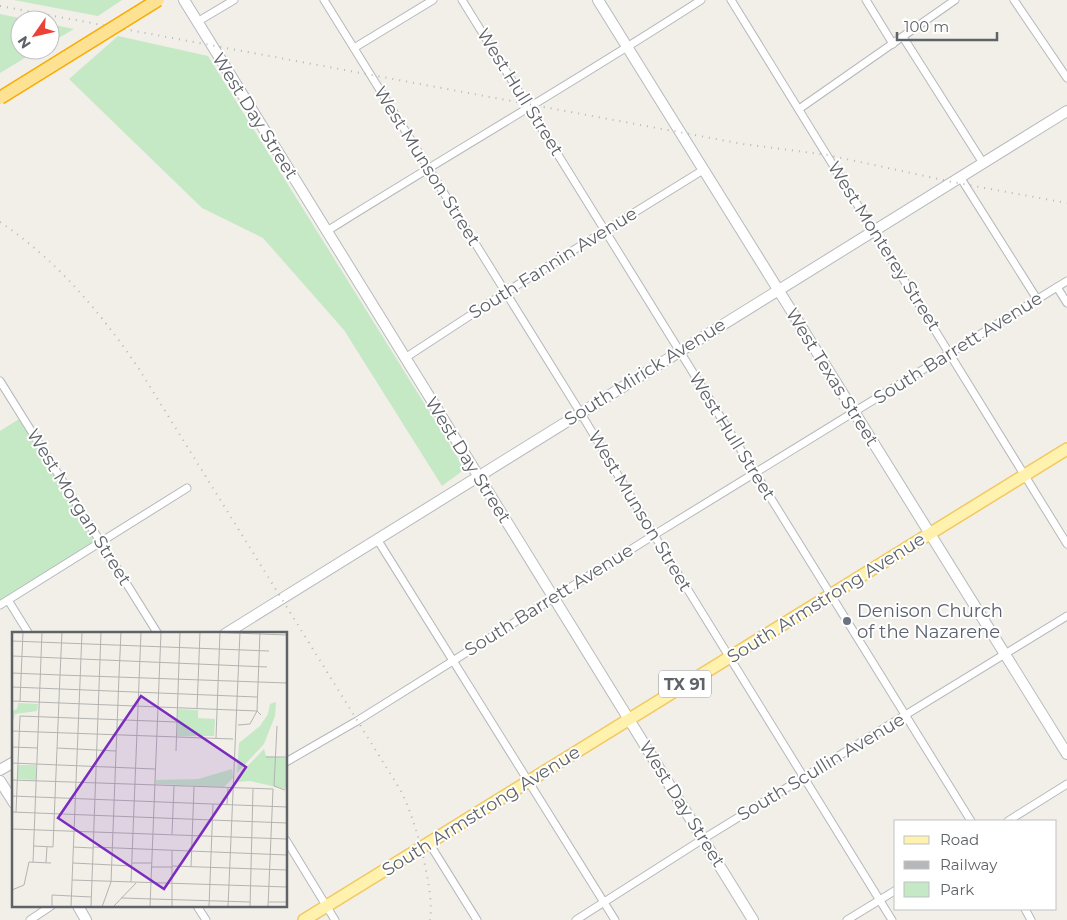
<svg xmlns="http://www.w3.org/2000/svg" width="1067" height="920" font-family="Montserrat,sans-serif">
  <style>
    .green { fill: #c5e8c5 }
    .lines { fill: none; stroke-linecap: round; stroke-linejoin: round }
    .street-casing { stroke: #b5b8bc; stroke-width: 9 }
    .secondary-casing { stroke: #b6babf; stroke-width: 12 }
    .primary-casing { stroke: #f2c960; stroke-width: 14 }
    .street { stroke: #fff; stroke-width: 7 }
    .secondary { stroke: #fff; stroke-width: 10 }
    .primary { stroke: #fff2af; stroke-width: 11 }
    .rail { stroke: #b6b7b8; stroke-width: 2; stroke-dasharray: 1 6; stroke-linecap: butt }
    .highway-bridge-casing { stroke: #f9ab00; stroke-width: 15; stroke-linecap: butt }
    .highway-bridge { stroke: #fde293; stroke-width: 12 }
    .worship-dot { fill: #6b7280; stroke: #fff; stroke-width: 2 }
    .labels { text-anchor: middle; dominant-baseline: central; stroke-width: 4; stroke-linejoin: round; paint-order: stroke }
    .shield { fill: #fff; stroke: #8f9295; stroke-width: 1 }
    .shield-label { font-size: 16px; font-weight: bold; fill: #5f6368 }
    .street-label { font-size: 18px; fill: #5f6368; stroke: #fff }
    .worship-label { font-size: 18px; fill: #5b616d; stroke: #fff; text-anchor: start }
    .inset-road { fill: none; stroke: #b3b3b1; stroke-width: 1 }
    .view { fill: #7b2cbf; fill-opacity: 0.15; stroke: #7b2cbf; stroke-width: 2.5 }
    .inset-edge { fill: none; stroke: #5f6368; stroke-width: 2.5 }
  </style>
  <rect width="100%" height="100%" fill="#f1efe8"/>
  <g class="green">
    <path d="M 14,0 L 122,0 L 98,16 Z"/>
    <path d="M 0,14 L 29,20 L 20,20 L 20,50 L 38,50 L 0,73 Z"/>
    <path d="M 50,24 L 74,29 L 50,43 Z"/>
    <path d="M 118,36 L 208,56 L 465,469 L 442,486 L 344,330 L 263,238 L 202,208 L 69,79 Z"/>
    <path d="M 19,419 L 95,541 L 0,600 L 0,431 Z"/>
  </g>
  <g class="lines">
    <g class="street-casing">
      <g id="street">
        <path d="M 324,0 L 580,412 L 654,535 L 892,920"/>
        <path d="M 462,0 L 971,821"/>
        <path d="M 731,0 L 1067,544"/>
        <path d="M 866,0 L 893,44"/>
        <path d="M 1014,0 L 1067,78"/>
        <path d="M 197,22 L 234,0"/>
        <path d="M 903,37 L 983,163"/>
        <path d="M 354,48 L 433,0"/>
        <path d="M 799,109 L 955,0"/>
        <path d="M 960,177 L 1037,299"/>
        <path d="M 327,231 C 451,153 578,80 701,0"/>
        <path d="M 1057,287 L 1067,303"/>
        <path d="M 405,358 L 506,292 L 703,170"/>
        <path d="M 0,381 L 158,634"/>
        <path d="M 377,539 L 615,920"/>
        <path d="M 8,600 L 29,634"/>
        <path d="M 0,605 L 187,488"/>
        <path d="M 286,762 L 357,721 L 654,535 L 1067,281"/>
        <path d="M 1008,821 L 1067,784"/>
        <path d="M 286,840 L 335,920"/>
        <path d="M 429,843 L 477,920"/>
        <path d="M 197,906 L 206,920"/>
        <path d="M 1025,909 L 1031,920"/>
        <path d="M 30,920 L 51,906"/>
        <path d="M 576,920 L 703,839 L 1067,616"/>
        <path d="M 847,920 L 896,890"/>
      </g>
    </g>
    <g class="secondary-casing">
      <g id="secondary">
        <path d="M 184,0 L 753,920"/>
        <path d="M 598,0 L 1067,754"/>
        <path d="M 225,634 C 505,459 785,284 1067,111"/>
        <path d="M 0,770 L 14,762"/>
        <path d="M 0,781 L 14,803"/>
        <path d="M 78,906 L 86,920"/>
      </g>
    </g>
    <g class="primary-casing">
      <path id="primary" d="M 304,920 L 1067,449"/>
    </g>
    <use href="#street" class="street"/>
    <use href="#secondary" class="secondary"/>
    <use href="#primary" class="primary"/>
    <g class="rail">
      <path d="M 0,6 L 743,144 L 828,155 L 952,182 L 1067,203"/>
      <path d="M 0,222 C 57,260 101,313 139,369 L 401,791 C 415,821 422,848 428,881 C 430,893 432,908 430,920"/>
    </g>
    <g class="highway-bridge-casing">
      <path id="highway-bridge" d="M 0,98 L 158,0"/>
    </g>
    <use href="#highway-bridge" class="highway-bridge"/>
  </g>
  <circle class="worship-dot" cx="847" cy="621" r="5"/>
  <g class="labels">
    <rect class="shield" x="659" y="670.5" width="52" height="27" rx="4"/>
    <g class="shield-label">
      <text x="685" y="684">TX 91</text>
    </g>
    <g class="street-label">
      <text transform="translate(520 92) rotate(58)">West Hull Street</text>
      <text transform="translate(255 116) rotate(58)">West Day Street</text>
      <text transform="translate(427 166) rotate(58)">West Munson Street</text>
      <text transform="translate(884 246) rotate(58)">West Monterey Street</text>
      <text transform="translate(553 263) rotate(-32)">South Fannin Avenue</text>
      <text transform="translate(958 348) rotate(-32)">South Barrett Avenue</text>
      <text transform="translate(645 372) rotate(-32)">South Mirick Avenue</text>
      <text transform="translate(832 377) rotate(58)">West Texas Street</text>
      <text transform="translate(732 436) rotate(58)">West Hull Street</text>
      <text transform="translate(468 460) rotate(58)">West Day Street</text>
      <text transform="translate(79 507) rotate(58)">West Morgan Street</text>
      <text transform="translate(640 511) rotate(59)">West Munson Street</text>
      <text transform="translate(826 598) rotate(-32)">South Armstrong Avenue</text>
      <text transform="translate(549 600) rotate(-32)">South Barrett Avenue</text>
      <text transform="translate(821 767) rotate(-31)">South Scullin Avenue</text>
      <text transform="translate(682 804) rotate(58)">West Day Street</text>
      <text transform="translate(481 811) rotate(-32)">South Armstrong Avenue</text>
    </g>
    <g class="worship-label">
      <text x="857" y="611">Denison Church<tspan x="857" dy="21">of the Nazarene</tspan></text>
    </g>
  </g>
  <g transform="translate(12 632)">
    <rect width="275" height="275" fill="#f1efe8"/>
    <path d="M 264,70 L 263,84 L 252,112 L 225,141 L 227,111 L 248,94 L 256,82 L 258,72 ZM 6,71 L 26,72 L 25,79 L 3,82 L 0,93 L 0,79 L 5,77 ZM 166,77 L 186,78 L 186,86 L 203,87 L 202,104 L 165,104 ZM 252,117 L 254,124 L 275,126 L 274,157 L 238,149 L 225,150 L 225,145 ZM 6,133 L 24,133 L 24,148 L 5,147 ZM 220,137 L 221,146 L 212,155 L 144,152 L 144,148 L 186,147 Z" fill="#c5e8c5"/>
    <path class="inset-road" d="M 50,0 L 48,43 L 275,51M 196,0 L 275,3M 248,0 L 245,79 L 249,83M 0,9 L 257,19M 0,24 L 255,35M 0,41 L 48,43 L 41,215 L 22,214M 107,44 L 109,0M 0,55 L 245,65M 0,69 L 245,79 L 238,92 L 226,93M 8,69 L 11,0M 185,77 L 188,0M 265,94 L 262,154 L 273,158M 0,99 L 221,107M 204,106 L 208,0M 0,115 L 26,116M 45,116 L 104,119M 164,119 L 168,0M 254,125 L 275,125M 0,131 L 143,137M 0,148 L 261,157 L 256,275M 0,164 L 275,175M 215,172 L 216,156M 0,180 L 275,191M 4,180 L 8,84 L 165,90M 0,197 L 275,207M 160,202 L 162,154M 61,215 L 81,216M 81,215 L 275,223M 21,230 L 30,0M 34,230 L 35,215M 61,231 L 120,234M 120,231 L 140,231M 160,234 L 275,238M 139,235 L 160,235M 179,235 L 182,155M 60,248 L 275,255M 119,250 L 129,0M 0,258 L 12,253 L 17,230 L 39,231M 109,266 L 238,270M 257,270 L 275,270M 40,275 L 40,263 L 79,265M 59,275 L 70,0M 79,275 L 89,0M 90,275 L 99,250 L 107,44M 101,275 L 124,251M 138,275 L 149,0M 160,275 L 160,218M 197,275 L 201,172M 216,275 L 228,0M 238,275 L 241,157"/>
    <path class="view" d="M 129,64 L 234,135 L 152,257 L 46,186 Z"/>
    <rect width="275" height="275" class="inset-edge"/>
  </g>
  <rect x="894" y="820" width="162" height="90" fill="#ffffff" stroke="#bfc1c3"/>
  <rect x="904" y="836" width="25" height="8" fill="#fff2af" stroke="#bfc1c3"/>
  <text x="940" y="845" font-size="15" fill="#5f6368">Road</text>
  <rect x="904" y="861" width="25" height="8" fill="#b6b7b8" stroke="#bfc1c3"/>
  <text x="940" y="870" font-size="15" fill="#5f6368">Railway</text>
  <rect x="904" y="882" width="25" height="15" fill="#c5e8c5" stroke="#bfc1c3"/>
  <text x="940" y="895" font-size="15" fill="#5f6368">Park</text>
  <g transform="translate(35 35) rotate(236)"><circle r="24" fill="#ffffff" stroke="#bfc1c3"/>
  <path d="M0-4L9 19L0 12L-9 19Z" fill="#ea4335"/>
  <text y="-8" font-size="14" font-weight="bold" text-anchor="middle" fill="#5f6368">N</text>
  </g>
  <path d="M897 32v8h100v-8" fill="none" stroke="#5f6368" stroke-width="2.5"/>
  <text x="904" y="32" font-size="15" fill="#5f6368" stroke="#ffffff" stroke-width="4" paint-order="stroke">100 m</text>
</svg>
